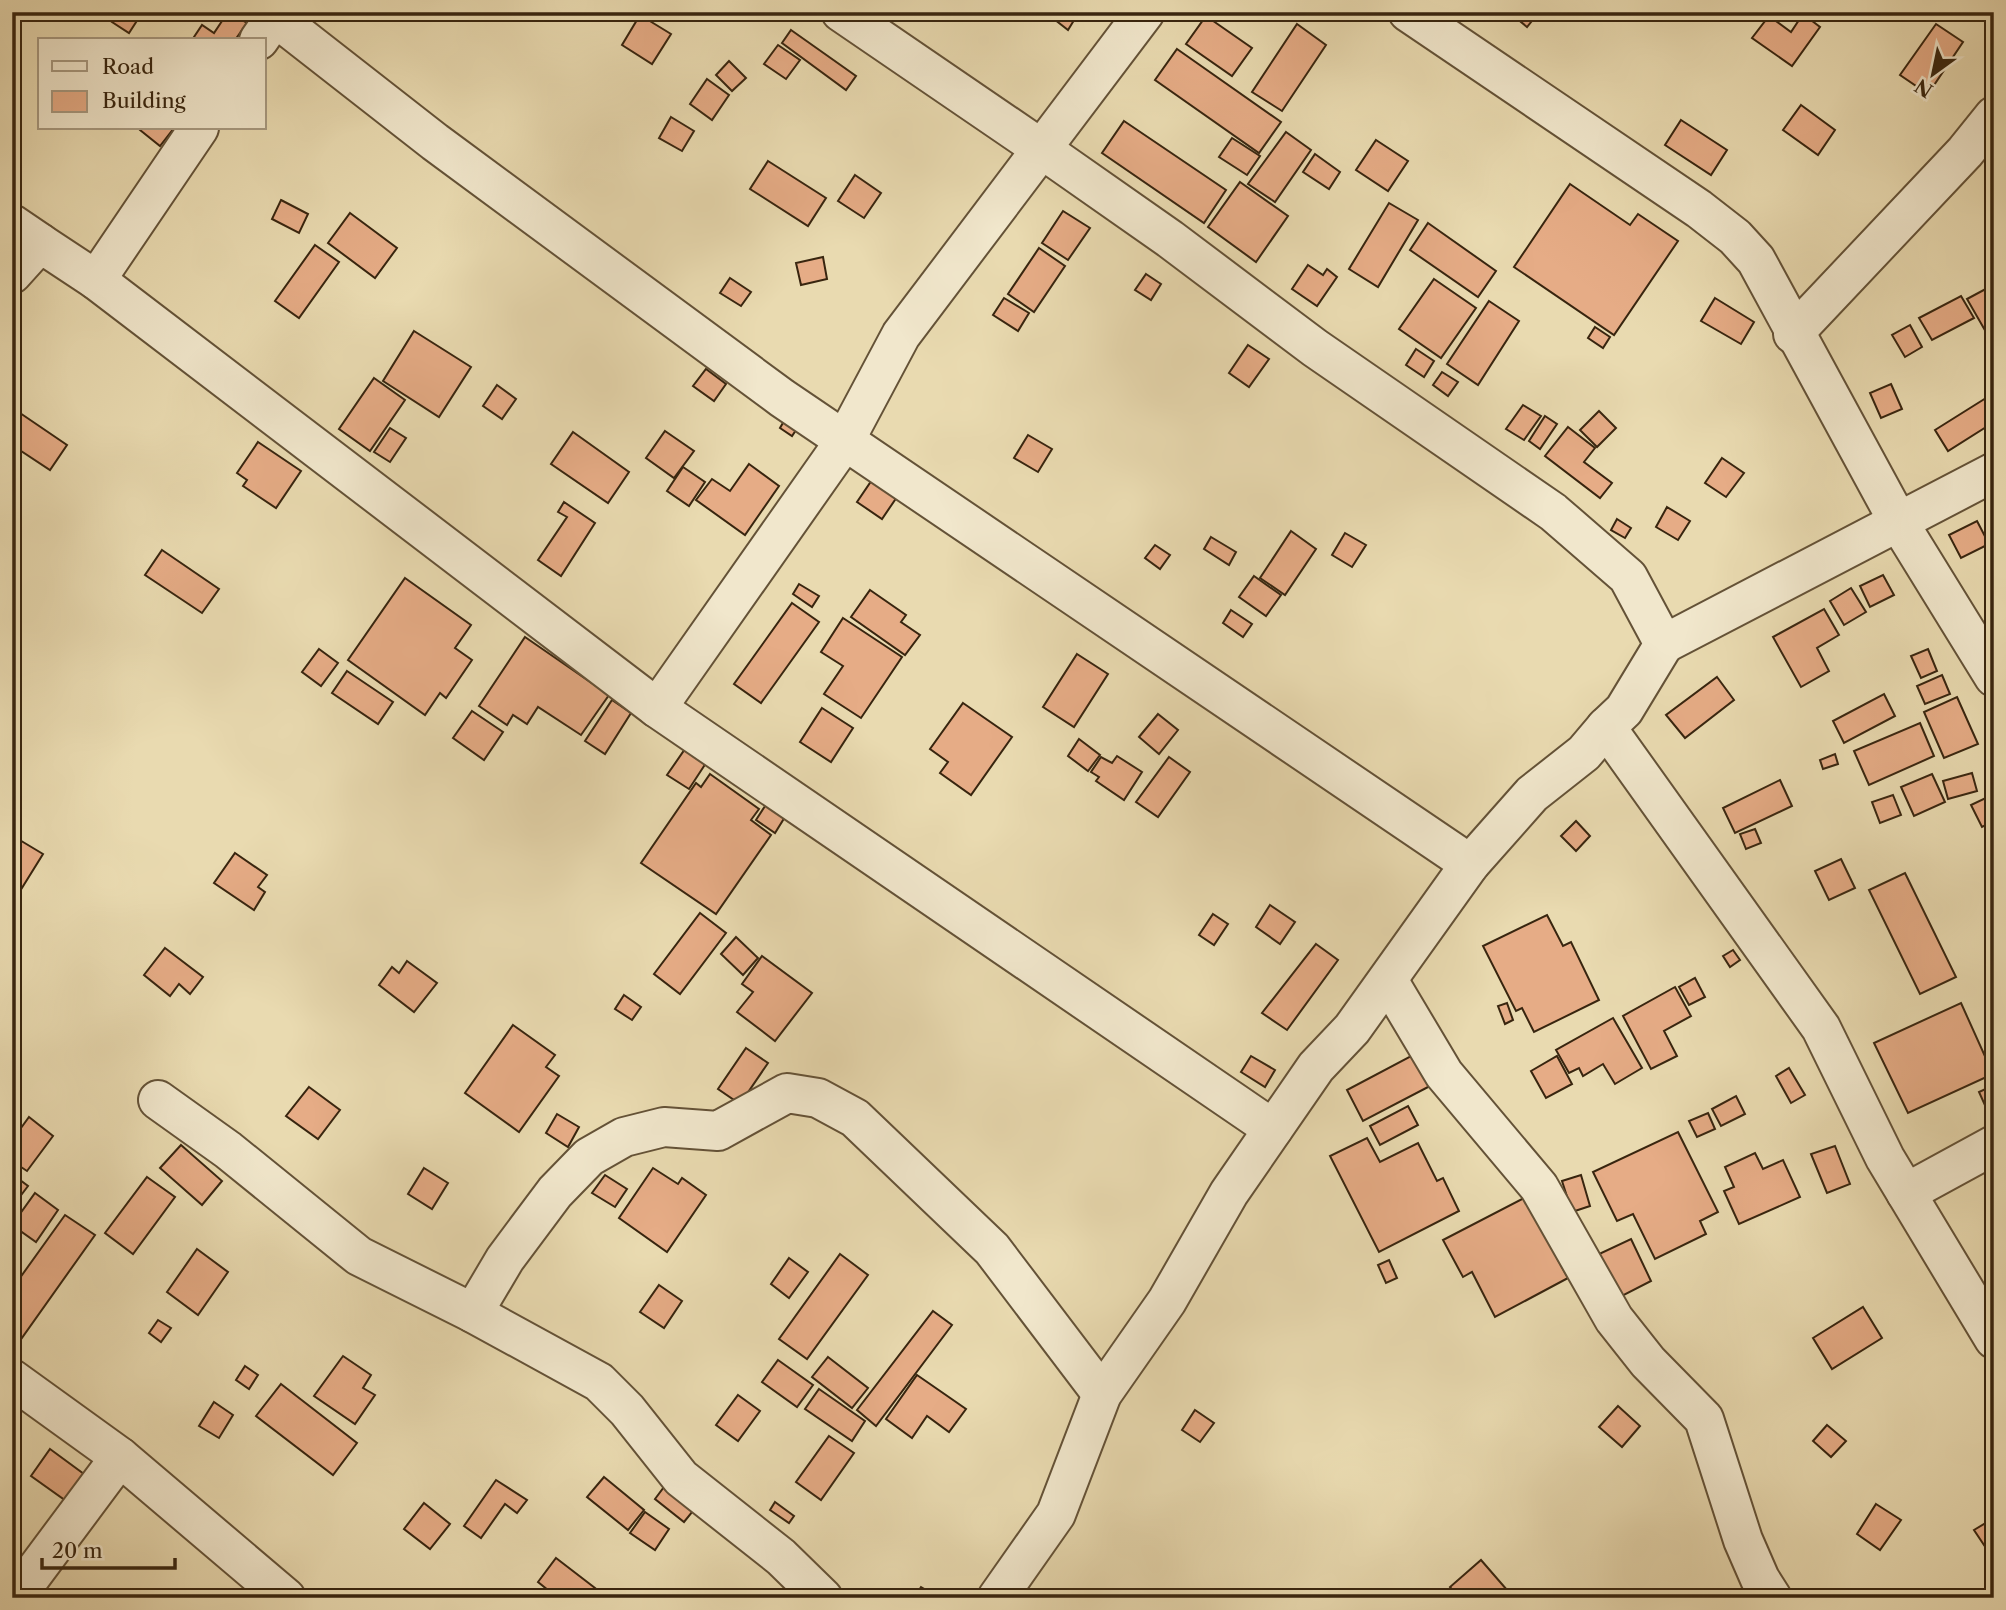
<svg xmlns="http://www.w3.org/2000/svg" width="2006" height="1610" font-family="'Libre Caslon Text',serif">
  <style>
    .building { fill: #e6ac86; stroke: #38250f; stroke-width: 2 }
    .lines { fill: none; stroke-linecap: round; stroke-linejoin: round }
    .minor-casing { stroke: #645237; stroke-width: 42 }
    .minor { stroke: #f1e7cc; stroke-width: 38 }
  </style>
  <rect width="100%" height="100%" fill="#e9dab0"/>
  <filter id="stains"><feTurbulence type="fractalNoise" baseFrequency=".00286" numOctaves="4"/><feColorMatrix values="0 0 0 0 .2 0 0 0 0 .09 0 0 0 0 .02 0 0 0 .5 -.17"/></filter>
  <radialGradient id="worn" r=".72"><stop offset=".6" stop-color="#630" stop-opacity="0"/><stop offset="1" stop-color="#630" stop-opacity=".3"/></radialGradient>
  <g class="building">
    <path d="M 119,12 L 135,12 L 140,16 L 129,33 L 112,22 Z"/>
    <path d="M 207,12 L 224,12 L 218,20 Z"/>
    <path d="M 228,12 L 247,23 L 235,40 L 192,40 L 202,25 L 214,33 Z"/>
    <path d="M 1045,12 L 1079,12 L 1068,30 Z"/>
    <path d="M 1509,12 L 1539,12 L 1527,27 Z"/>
    <path d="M 1803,14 L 1820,27 L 1792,66 L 1752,38 L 1769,16 L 1791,32 Z"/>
    <path d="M 640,15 L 671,34 L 652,64 L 622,45 Z"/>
    <path d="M 1206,16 L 1252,48 L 1232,76 L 1186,44 Z"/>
    <path d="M 1297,24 L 1326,45 L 1282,111 L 1252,92 Z"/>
    <path d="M 1936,24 L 1963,42 L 1928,94 L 1900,75 Z"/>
    <path d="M 791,30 L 856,76 L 846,90 L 782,43 Z"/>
    <path d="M 778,45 L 800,60 L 786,79 L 764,64 Z"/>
    <path d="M 1177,49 L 1281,122 L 1259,153 L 1155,80 Z"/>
    <path d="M 729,61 L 746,78 L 732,91 L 716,75 Z"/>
    <path d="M 707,79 L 729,95 L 712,120 L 690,104 Z"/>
    <path d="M 1801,105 L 1835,130 L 1818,155 L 1783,130 Z"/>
    <path d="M 671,117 L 694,131 L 682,151 L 659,138 Z"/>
    <path d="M 1681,120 L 1727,150 L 1711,175 L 1665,145 Z"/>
    <path d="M 1124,121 L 1226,190 L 1204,223 L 1102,153 Z"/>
    <path d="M 141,128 L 174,128 L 160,146 L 140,130 Z"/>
    <path d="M 1286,132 L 1311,150 L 1275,202 L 1248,184 Z"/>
    <path d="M 1232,138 L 1260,156 L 1247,175 L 1219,157 Z"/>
    <path d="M 1376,140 L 1408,161 L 1388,191 L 1356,170 Z"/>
    <path d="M 1315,154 L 1340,172 L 1329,189 L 1303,172 Z"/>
    <path d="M 768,161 L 826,198 L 808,226 L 750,189 Z"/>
    <path d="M 855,175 L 881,193 L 864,218 L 838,201 Z"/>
    <path d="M 1240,182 L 1288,216 L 1256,262 L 1208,227 Z"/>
    <path d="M 1570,184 L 1630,225 L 1638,214 L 1678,241 L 1614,335 L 1514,267 Z"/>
    <path d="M 281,200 L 308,214 L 299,233 L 272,219 Z"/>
    <path d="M 1389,203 L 1418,220 L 1378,287 L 1349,269 Z"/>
    <path d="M 1063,211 L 1090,228 L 1068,260 L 1042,243 Z"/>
    <path d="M 350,213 L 397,248 L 375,278 L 328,243 Z"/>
    <path d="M 1428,223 L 1496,271 L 1478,297 L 1410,250 Z"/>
    <path d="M 315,245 L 339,262 L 299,318 L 275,301 Z"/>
    <path d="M 1039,248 L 1065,266 L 1034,312 L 1008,294 Z"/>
    <path d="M 823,257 L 827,279 L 801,285 L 796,263 Z"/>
    <path d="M 1308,265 L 1323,275 L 1327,269 L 1337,277 L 1317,306 L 1292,289 Z"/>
    <path d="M 1146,274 L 1161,284 L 1151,300 L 1135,290 Z"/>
    <path d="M 730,278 L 751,292 L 741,306 L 720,293 Z"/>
    <path d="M 1434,279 L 1476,308 L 1441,358 L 1399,329 Z"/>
    <path d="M 1993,285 L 1994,285 L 1994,346 L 1967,299 Z"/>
    <path d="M 1961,296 L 1974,318 L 1932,340 L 1919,318 Z"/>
    <path d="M 1004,298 L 1029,313 L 1018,331 L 993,315 Z"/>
    <path d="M 1715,298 L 1754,322 L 1741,344 L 1701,321 Z"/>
    <path d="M 1489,301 L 1519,321 L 1478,385 L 1447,364 Z"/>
    <path d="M 1910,325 L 1922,347 L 1905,357 L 1892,335 Z"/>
    <path d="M 1595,327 L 1610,337 L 1603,348 L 1588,338 Z"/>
    <path d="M 414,331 L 471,367 L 439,417 L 383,381 Z"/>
    <path d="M 1248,345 L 1269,359 L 1249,387 L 1229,373 Z"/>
    <path d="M 1416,349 L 1434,361 L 1424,377 L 1406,365 Z"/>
    <path d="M 706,369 L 726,384 L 714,401 L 693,386 Z"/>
    <path d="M 1442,372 L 1458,382 L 1448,396 L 1433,385 Z"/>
    <path d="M 374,378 L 405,400 L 370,451 L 339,429 Z"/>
    <path d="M 1891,384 L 1902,409 L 1881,418 L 1870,393 Z"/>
    <path d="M 497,385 L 516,399 L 502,419 L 483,406 Z"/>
    <path d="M 1994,393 L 1994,422 L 1948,451 L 1935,430 Z"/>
    <path d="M 1523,405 L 1541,416 L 1524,440 L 1506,429 Z"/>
    <path d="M 1599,411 L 1616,428 L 1597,447 L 1580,430 Z"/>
    <path d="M 20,413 L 67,445 L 50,470 L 12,445 L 12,424 Z"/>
    <path d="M 787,416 L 800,424 L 792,436 L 780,428 Z"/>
    <path d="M 1545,416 L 1557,424 L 1540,449 L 1529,441 Z"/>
    <path d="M 1568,427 L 1595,448 L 1584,462 L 1612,483 L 1600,498 L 1545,456 Z"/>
    <path d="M 390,428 L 406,438 L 390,462 L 374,452 Z"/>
    <path d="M 665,431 L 694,451 L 674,478 L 646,458 Z"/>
    <path d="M 573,432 L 629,472 L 608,503 L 551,464 Z"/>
    <path d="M 1028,435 L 1052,449 L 1038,472 L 1014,458 Z"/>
    <path d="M 258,442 L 301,471 L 276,508 L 243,486 L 247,480 L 237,473 Z"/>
    <path d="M 1722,458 L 1744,473 L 1726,497 L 1705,483 Z"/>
    <path d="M 749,464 L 779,486 L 745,535 L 696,500 L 712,479 L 730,491 Z"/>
    <path d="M 683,467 L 705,482 L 689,506 L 667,491 Z"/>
    <path d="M 874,477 L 899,494 L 882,519 L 857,502 Z"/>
    <path d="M 564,502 L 595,523 L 561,576 L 538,560 L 567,517 L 558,512 Z"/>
    <path d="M 1667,507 L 1690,521 L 1678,540 L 1656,527 Z"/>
    <path d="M 1617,519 L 1631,528 L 1625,538 L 1611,530 Z"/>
    <path d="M 1977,521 L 1989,544 L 1961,558 L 1949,535 Z"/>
    <path d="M 1291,531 L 1316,549 L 1285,595 L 1260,578 Z"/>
    <path d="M 1345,533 L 1366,545 L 1352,567 L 1332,555 Z"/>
    <path d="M 1211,537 L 1236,552 L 1229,565 L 1204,549 Z"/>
    <path d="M 1155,545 L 1170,555 L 1160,569 L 1145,558 Z"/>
    <path d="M 162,550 L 219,589 L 202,613 L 145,575 Z"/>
    <path d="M 1883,575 L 1894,595 L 1870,607 L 1860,586 Z"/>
    <path d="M 1254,576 L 1281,595 L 1266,616 L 1239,597 Z"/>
    <path d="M 405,578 L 471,625 L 455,648 L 472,660 L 446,698 L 440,693 L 425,715 L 348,660 Z"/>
    <path d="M 799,584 L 819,596 L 812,607 L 793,594 Z"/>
    <path d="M 1851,588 L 1866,612 L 1844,625 L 1830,601 Z"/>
    <path d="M 870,590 L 906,615 L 901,622 L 920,635 L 905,655 L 851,617 Z"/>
    <path d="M 792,603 L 819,622 L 761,703 L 734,684 Z"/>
    <path d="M 1824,609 L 1839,635 L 1817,648 L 1829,671 L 1801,687 L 1773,637 Z"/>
    <path d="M 1231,610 L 1252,624 L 1243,637 L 1223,623 Z"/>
    <path d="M 843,618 L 902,657 L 861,718 L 824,694 L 843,666 L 821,652 Z"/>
    <path d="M 525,637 L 609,695 L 581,735 L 538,707 L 527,724 L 513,715 L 507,725 L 479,706 Z"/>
    <path d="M 319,649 L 338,663 L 321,686 L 302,672 Z"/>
    <path d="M 1928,649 L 1937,671 L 1921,678 L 1911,656 Z"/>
    <path d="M 1077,654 L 1108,674 L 1074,727 L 1043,707 Z"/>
    <path d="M 347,671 L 393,702 L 378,724 L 332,693 Z"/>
    <path d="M 1942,675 L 1950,694 L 1925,704 L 1917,686 Z"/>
    <path d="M 1717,677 L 1734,700 L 1685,738 L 1666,715 Z"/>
    <path d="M 1884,694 L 1895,716 L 1844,743 L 1833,721 Z"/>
    <path d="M 1957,697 L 1978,744 L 1944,758 L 1924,712 Z"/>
    <path d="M 612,700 L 631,713 L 605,754 L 585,741 Z"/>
    <path d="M 963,703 L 1012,737 L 971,795 L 940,773 L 948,762 L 930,749 Z"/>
    <path d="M 822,708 L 853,728 L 831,762 L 800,742 Z"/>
    <path d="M 472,711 L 503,732 L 484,760 L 453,738 Z"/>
    <path d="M 1158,714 L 1178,730 L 1159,754 L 1139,737 Z"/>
    <path d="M 1920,723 L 1934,756 L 1869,785 L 1854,751 Z"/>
    <path d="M 1079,739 L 1100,755 L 1088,771 L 1068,756 Z"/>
    <path d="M 685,749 L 706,763 L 689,789 L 667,775 Z"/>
    <path d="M 1835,754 L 1838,764 L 1823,769 L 1820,760 Z"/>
    <path d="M 1117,756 L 1142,772 L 1124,800 L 1096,781 L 1099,777 L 1091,772 L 1101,757 L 1112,763 Z"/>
    <path d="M 1169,757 L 1190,772 L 1158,817 L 1136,802 Z"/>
    <path d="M 1972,773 L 1977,791 L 1948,799 L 1943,781 Z"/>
    <path d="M 710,774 L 759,809 L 751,820 L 771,835 L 716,914 L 641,863 L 696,783 L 701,787 Z"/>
    <path d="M 1932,774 L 1945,802 L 1914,816 L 1901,787 Z"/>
    <path d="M 1780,780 L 1792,806 L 1735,833 L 1723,808 Z"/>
    <path d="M 1994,794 L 1994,821 L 1982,827 L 1971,805 Z"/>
    <path d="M 1893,795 L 1901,815 L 1880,823 L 1872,802 Z"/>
    <path d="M 769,800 L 788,812 L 775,833 L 756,820 Z"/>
    <path d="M 1576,821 L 1590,836 L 1576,851 L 1561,836 Z"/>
    <path d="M 1755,829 L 1761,843 L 1746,849 L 1740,834 Z"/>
    <path d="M 18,839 L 43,854 L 12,904 L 12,847 Z"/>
    <path d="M 235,853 L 267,875 L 258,887 L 265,892 L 254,910 L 214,883 Z"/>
    <path d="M 1841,859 L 1855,888 L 1829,900 L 1815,871 Z"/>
    <path d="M 1905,873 L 1956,977 L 1920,994 L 1869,890 Z"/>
    <path d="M 1270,905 L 1295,922 L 1280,944 L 1256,927 Z"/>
    <path d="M 700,913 L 726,933 L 680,994 L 654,974 Z"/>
    <path d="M 1213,914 L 1228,924 L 1214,945 L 1199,935 Z"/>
    <path d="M 1547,915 L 1563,946 L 1571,942 L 1599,1000 L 1534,1032 L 1522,1008 L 1516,1011 L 1483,946 Z"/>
    <path d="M 736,937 L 758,958 L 743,975 L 721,954 Z"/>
    <path d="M 1316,944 L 1338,960 L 1287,1030 L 1262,1013 Z"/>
    <path d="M 165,948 L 203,977 L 190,994 L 179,984 L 170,996 L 144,975 Z"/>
    <path d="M 1733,950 L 1740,960 L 1730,967 L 1723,956 Z"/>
    <path d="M 762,956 L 812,993 L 775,1041 L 737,1012 L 753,992 L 742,984 Z"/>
    <path d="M 407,961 L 437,983 L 414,1012 L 379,985 L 392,967 L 399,973 Z"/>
    <path d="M 1695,978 L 1705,997 L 1689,1005 L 1679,987 Z"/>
    <path d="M 1675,987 L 1691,1016 L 1664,1031 L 1677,1056 L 1651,1069 L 1623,1016 Z"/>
    <path d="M 624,995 L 641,1007 L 632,1020 L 615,1009 Z"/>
    <path d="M 1507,1003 L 1513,1020 L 1505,1024 L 1498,1006 Z"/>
    <path d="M 1961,1003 L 1993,1074 L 1908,1113 L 1874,1043 Z"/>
    <path d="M 1613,1018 L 1642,1068 L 1615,1084 L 1603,1064 L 1583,1076 L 1579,1068 L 1569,1073 L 1556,1050 Z"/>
    <path d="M 513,1025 L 555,1055 L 546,1067 L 559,1076 L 519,1132 L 465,1093 Z"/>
    <path d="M 746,1048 L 768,1063 L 740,1104 L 718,1089 Z"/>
    <path d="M 1413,1055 L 1430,1086 L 1363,1121 L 1347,1090 Z"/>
    <path d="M 1251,1056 L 1275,1070 L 1265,1087 L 1241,1072 Z"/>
    <path d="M 1557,1056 L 1572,1084 L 1546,1098 L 1531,1071 Z"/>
    <path d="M 1789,1068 L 1805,1095 L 1791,1103 L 1776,1076 Z"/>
    <path d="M 1994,1085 L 1994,1109 L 1988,1112 L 1979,1092 Z"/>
    <path d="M 309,1087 L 340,1110 L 318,1139 L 286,1116 Z"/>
    <path d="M 1736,1096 L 1745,1114 L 1721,1126 L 1712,1109 Z"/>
    <path d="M 1408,1106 L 1418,1125 L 1380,1145 L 1370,1126 Z"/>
    <path d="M 1708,1113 L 1715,1129 L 1697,1137 L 1689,1121 Z"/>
    <path d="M 557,1114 L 579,1127 L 568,1147 L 546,1133 Z"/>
    <path d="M 29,1117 L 53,1136 L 27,1171 L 12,1161 L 12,1122 L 21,1128 Z"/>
    <path d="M 1678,1132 L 1718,1212 L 1700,1221 L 1706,1234 L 1655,1259 L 1633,1214 L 1617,1221 L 1593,1172 Z"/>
    <path d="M 1367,1138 L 1380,1162 L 1418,1143 L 1437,1181 L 1443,1178 L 1459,1211 L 1379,1252 L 1330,1156 Z"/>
    <path d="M 181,1145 L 222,1181 L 202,1205 L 160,1168 Z"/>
    <path d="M 1835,1146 L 1850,1184 L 1827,1193 L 1811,1154 Z"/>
    <path d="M 1755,1153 L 1763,1169 L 1783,1160 L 1800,1197 L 1739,1224 L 1724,1191 L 1734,1187 L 1725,1167 Z"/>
    <path d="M 424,1168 L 448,1183 L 432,1209 L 408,1194 Z"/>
    <path d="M 653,1168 L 678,1184 L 682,1178 L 706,1195 L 667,1252 L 619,1218 Z"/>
    <path d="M 12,1174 L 28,1186 L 12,1207 Z"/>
    <path d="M 605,1175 L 627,1189 L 615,1207 L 592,1193 Z"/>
    <path d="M 1581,1175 L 1590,1206 L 1572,1212 L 1562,1181 Z"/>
    <path d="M 147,1177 L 175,1197 L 133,1254 L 105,1233 Z"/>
    <path d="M 35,1193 L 58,1210 L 36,1242 L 12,1225 Z"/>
    <path d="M 1524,1198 L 1570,1251 L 1557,1258 L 1568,1278 L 1495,1317 L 1472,1272 L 1463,1277 L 1443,1240 Z"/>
    <path d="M 65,1215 L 95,1235 L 19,1342 L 12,1337 L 12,1289 Z"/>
    <path d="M 1631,1239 L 1651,1281 L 1618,1298 L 1597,1255 Z"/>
    <path d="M 197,1249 L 228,1272 L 198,1315 L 167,1292 Z"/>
    <path d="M 840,1254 L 868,1275 L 807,1359 L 779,1339 Z"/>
    <path d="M 789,1258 L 808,1272 L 789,1298 L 771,1284 Z"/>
    <path d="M 1389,1260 L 1397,1278 L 1386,1283 L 1378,1265 Z"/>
    <path d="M 659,1285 L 682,1301 L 664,1328 L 640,1312 Z"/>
    <path d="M 1863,1307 L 1882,1338 L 1832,1369 L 1813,1338 Z"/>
    <path d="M 933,1311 L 952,1325 L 876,1426 L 857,1410 Z"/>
    <path d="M 158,1320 L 171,1328 L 161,1342 L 149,1333 Z"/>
    <path d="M 343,1356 L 371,1375 L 363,1388 L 375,1395 L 355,1424 L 314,1396 Z"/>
    <path d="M 828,1357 L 868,1388 L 852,1408 L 812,1377 Z"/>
    <path d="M 778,1360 L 813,1385 L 797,1407 L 762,1382 Z"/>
    <path d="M 245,1366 L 258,1375 L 249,1389 L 236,1380 Z"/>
    <path d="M 917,1375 L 966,1409 L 949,1432 L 927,1416 L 912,1438 L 886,1419 Z"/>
    <path d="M 281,1384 L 357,1443 L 333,1475 L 256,1416 Z"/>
    <path d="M 819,1389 L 865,1421 L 852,1441 L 805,1409 Z"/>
    <path d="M 738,1395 L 760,1411 L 738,1441 L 716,1425 Z"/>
    <path d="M 214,1402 L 233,1415 L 219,1438 L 199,1426 Z"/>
    <path d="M 1618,1406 L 1640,1426 L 1622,1447 L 1599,1427 Z"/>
    <path d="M 1195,1410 L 1214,1423 L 1200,1442 L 1182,1430 Z"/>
    <path d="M 1827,1425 L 1846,1441 L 1831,1457 L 1813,1441 Z"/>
    <path d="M 829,1436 L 854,1453 L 821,1500 L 796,1482 Z"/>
    <path d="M 50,1449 L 88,1477 L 69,1503 L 31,1476 Z"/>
    <path d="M 604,1477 L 644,1510 L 628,1530 L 587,1497 Z"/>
    <path d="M 496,1480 L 527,1500 L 517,1513 L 505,1504 L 481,1538 L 464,1526 Z"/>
    <path d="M 664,1487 L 693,1511 L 684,1522 L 655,1499 Z"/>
    <path d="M 775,1502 L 794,1516 L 789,1523 L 770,1510 Z"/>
    <path d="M 424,1503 L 450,1524 L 430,1549 L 404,1529 Z"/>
    <path d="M 1876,1504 L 1901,1520 L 1880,1550 L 1857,1534 Z"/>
    <path d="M 645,1512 L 669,1529 L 655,1550 L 630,1533 Z"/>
    <path d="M 1994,1518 L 1994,1560 L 1974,1530 Z"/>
    <path d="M 556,1558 L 608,1598 L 558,1598 L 538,1582 Z"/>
    <path d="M 1481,1560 L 1514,1598 L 1459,1598 L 1450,1587 Z"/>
    <path d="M 921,1587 L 936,1596 L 935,1598 L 914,1598 Z"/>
  </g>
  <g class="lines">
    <g class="minor-casing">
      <g id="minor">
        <path d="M 841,12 L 1043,150 L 1170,239 L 1315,348 L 1553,512 L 1628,577 L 1664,644 L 1624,710 L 1606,727 L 1821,1028 L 1885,1158 L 1994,1339"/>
        <path d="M 1408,12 L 1699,209 L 1735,237 L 1756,260 L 1899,523 L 1994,677"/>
        <path d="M 259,40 L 275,17 L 435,142 L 782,398 L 1470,864"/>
        <path d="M 12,224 L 40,243"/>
        <path d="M 12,274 L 40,243 L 96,280 L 199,128"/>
        <path d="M 96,280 L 657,708 L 1273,1129"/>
        <path d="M 1793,334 L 1965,152 L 1994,116"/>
        <path d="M 1664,644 L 1994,472"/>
        <path d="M 657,708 L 844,442 L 901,335 L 1145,12"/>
        <path d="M 1388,980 L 1444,1074 L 1539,1187 L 1614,1319 L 1648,1362 L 1704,1419 L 1743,1540 L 1760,1579 L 1772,1598"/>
        <path d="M 158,1100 L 228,1150 L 359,1256 L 473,1313 L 505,1259 L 555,1192 L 589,1157 L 624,1137 L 664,1127 L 718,1131 L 787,1093 L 818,1098 L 855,1118 L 992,1249 L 1102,1394"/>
        <path d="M 1906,1193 L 1994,1145"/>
        <path d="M 473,1313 L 599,1382 L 627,1410 L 681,1478 L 781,1557 L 823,1598"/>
        <path d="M 12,1379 L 120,1457 L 286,1598"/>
        <path d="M 15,1598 L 120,1457"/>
        <path d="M 997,1598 L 1056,1514 L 1102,1394 L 1167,1301 L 1229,1193 L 1316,1067 L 1352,1029 L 1470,864 L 1532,794 L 1584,753 L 1606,727"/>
      </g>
    </g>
    <use href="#minor" class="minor"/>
  </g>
  <rect width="2006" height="1610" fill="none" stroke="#e9dab0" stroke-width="42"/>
  <rect x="14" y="14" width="1978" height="1582" fill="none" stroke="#38250f" stroke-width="3.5"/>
  <rect x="21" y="21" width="1964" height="1568" fill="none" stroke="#38250f" stroke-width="2"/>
  <rect x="38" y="38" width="228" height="91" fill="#f1e7cc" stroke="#a79980" stroke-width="2"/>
  <rect x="52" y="61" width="35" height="10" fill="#f1e7cc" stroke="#a79980" stroke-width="2"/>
  <text x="102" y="74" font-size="21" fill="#38250f">Road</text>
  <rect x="52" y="91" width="35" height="21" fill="#e6ac86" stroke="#a79980" stroke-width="2"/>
  <text x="102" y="108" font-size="21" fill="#38250f">Building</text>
  <g transform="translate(1933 74) rotate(213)" stroke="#f1e7cc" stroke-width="5" paint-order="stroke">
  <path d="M0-5L12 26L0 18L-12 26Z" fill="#38250f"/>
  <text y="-10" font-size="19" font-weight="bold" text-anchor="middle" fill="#38250f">N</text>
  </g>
  <path d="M42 1558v10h133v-10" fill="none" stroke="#38250f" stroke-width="3.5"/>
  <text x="52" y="1558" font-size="21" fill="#38250f" stroke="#f1e7cc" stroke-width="5" paint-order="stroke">20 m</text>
  <rect width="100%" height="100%" filter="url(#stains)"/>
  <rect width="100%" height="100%" fill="url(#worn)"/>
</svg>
